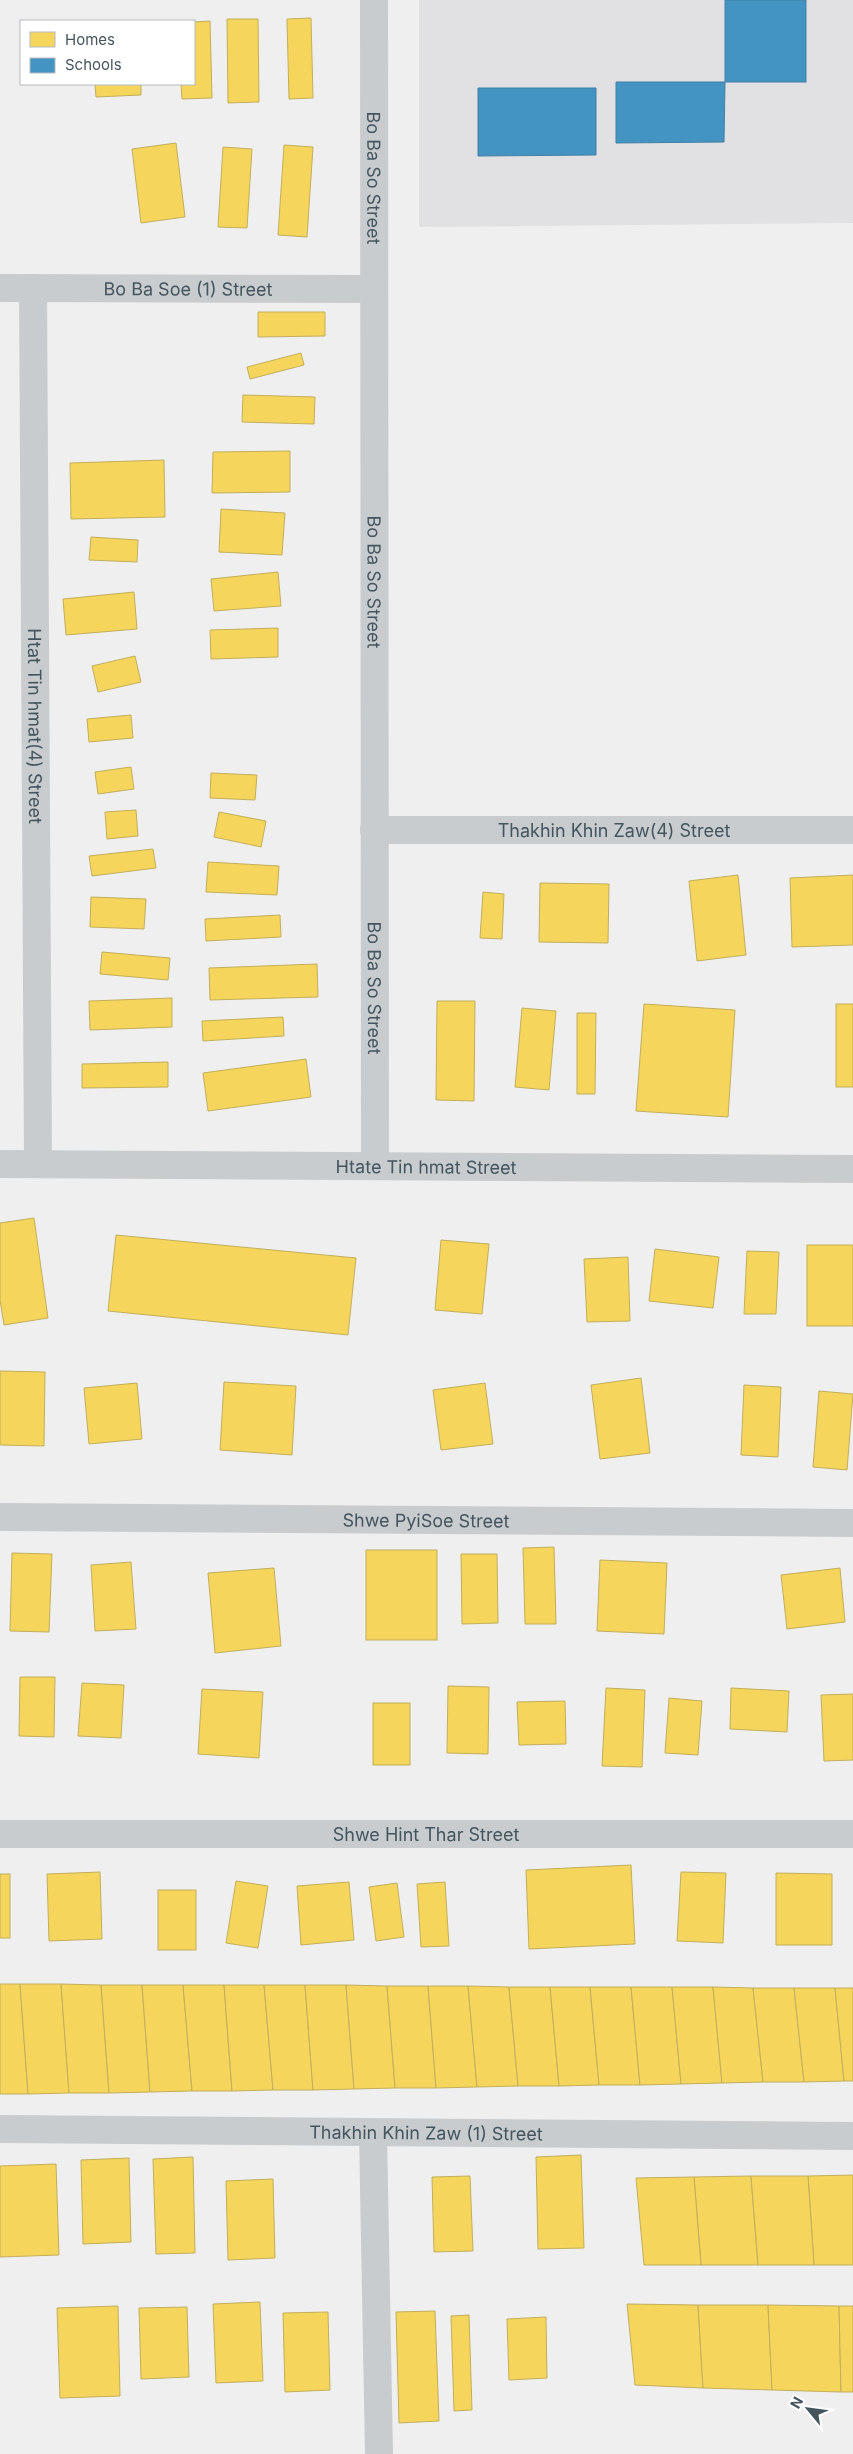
<svg xmlns="http://www.w3.org/2000/svg" width="853" height="2454" font-family="Inter,sans-serif">
  <style>
    .education { fill: #e1e0e2 }
    .homes { fill: #f6d55c; stroke: #c1af5d }
    .schools { fill: #4393c3; stroke: #4380a5 }
    .lines { fill: none; stroke-linecap: round; stroke-linejoin: round }
    .minor { stroke: #c8ccce; stroke-width: 28 }
    .labels { text-anchor: middle; dominant-baseline: central; stroke-width: 5; stroke-linejoin: round; paint-order: stroke }
    .street-label { font-size: 18px; fill: #44555e; stroke: #fff }
  </style>
  <rect width="100%" height="100%" fill="#f0efef"/>
  <path class="education" d="M 419,0 L 853,0 L 853,223 L 419,227 Z"/>
  <g class="homes">
    <path d="M 311,18 L 313,98 L 289,99 L 287,19 Z"/>
    <path d="M 227,19 L 258,19 L 259,102 L 228,103 Z"/>
    <path d="M 210,21 L 212,98 L 182,99 L 181,84 L 194,84 L 194,22 Z"/>
    <path d="M 95,84 L 141,84 L 141,95 L 96,97 Z"/>
    <path d="M 176,143 L 185,217 L 141,223 L 132,149 Z"/>
    <path d="M 284,145 L 313,147 L 307,237 L 278,235 Z"/>
    <path d="M 223,147 L 252,149 L 247,228 L 218,227 Z"/>
    <path d="M 258,312 L 325,312 L 325,336 L 258,337 Z"/>
    <path d="M 301,353 L 304,365 L 250,379 L 247,367 Z"/>
    <path d="M 243,395 L 315,397 L 314,424 L 242,422 Z"/>
    <path d="M 290,451 L 290,492 L 212,493 L 213,452 Z"/>
    <path d="M 164,460 L 165,517 L 71,519 L 70,463 Z"/>
    <path d="M 221,509 L 285,513 L 282,555 L 219,552 Z"/>
    <path d="M 91,537 L 138,540 L 137,562 L 89,560 Z"/>
    <path d="M 278,572 L 281,606 L 214,611 L 211,579 Z"/>
    <path d="M 134,592 L 137,629 L 66,635 L 63,599 Z"/>
    <path d="M 278,628 L 278,657 L 211,659 L 210,630 Z"/>
    <path d="M 135,656 L 141,682 L 98,692 L 92,666 Z"/>
    <path d="M 131,715 L 133,738 L 89,742 L 87,719 Z"/>
    <path d="M 131,767 L 134,789 L 98,794 L 95,772 Z"/>
    <path d="M 211,773 L 257,775 L 255,800 L 210,798 Z"/>
    <path d="M 136,810 L 138,836 L 107,839 L 105,812 Z"/>
    <path d="M 219,812 L 266,821 L 261,847 L 214,837 Z"/>
    <path d="M 153,849 L 156,868 L 92,876 L 89,856 Z"/>
    <path d="M 208,862 L 279,866 L 277,895 L 206,892 Z"/>
    <path d="M 738,875 L 746,955 L 697,961 L 689,881 Z"/>
    <path d="M 853,875 L 853,945 L 792,947 L 790,878 Z"/>
    <path d="M 540,883 L 609,884 L 608,943 L 539,942 Z"/>
    <path d="M 483,892 L 504,894 L 502,939 L 480,938 Z"/>
    <path d="M 91,897 L 146,899 L 144,929 L 90,927 Z"/>
    <path d="M 280,915 L 281,937 L 206,941 L 205,919 Z"/>
    <path d="M 102,952 L 170,958 L 168,980 L 100,974 Z"/>
    <path d="M 317,964 L 318,997 L 210,1000 L 209,968 Z"/>
    <path d="M 172,998 L 172,1027 L 90,1030 L 89,1001 Z"/>
    <path d="M 437,1001 L 475,1001 L 474,1101 L 436,1100 Z"/>
    <path d="M 644,1004 L 735,1010 L 728,1117 L 636,1111 Z"/>
    <rect x="836" y="1004" width="17" height="83"/>
    <path d="M 522,1008 L 556,1011 L 549,1090 L 515,1087 Z"/>
    <path d="M 577,1013 L 596,1013 L 595,1094 L 577,1094 Z"/>
    <path d="M 283,1017 L 284,1036 L 203,1041 L 202,1021 Z"/>
    <path d="M 306,1059 L 311,1097 L 208,1111 L 203,1073 Z"/>
    <path d="M 168,1062 L 168,1087 L 82,1088 L 82,1064 Z"/>
    <path d="M 34,1218 L 48,1318 L 4,1325 L 0,1300 L 0,1223 Z"/>
    <path d="M 116,1235 L 356,1258 L 348,1335 L 108,1311 Z"/>
    <path d="M 441,1240 L 489,1244 L 482,1314 L 435,1310 Z"/>
    <rect x="807" y="1245" width="46" height="81"/>
    <path d="M 655,1249 L 719,1257 L 713,1308 L 649,1301 Z"/>
    <path d="M 747,1251 L 779,1252 L 776,1314 L 744,1314 Z"/>
    <path d="M 628,1257 L 630,1321 L 587,1322 L 584,1259 Z"/>
    <path d="M 0,1371 L 45,1372 L 44,1446 L 0,1445 Z"/>
    <path d="M 641,1378 L 650,1453 L 600,1459 L 591,1385 Z"/>
    <path d="M 224,1382 L 296,1386 L 292,1455 L 220,1450 Z"/>
    <path d="M 137,1383 L 142,1439 L 89,1444 L 84,1388 Z"/>
    <path d="M 485,1383 L 493,1444 L 441,1450 L 433,1390 Z"/>
    <path d="M 744,1385 L 781,1387 L 778,1457 L 741,1455 Z"/>
    <path d="M 819,1391 L 853,1394 L 847,1470 L 813,1467 Z"/>
    <path d="M 554,1547 L 556,1624 L 525,1624 L 523,1548 Z"/>
    <rect x="366" y="1550" width="71" height="90"/>
    <path d="M 12,1553 L 52,1554 L 49,1632 L 10,1631 Z"/>
    <path d="M 461,1554 L 497,1554 L 498,1623 L 462,1624 Z"/>
    <path d="M 600,1560 L 667,1563 L 664,1634 L 597,1631 Z"/>
    <path d="M 131,1562 L 136,1629 L 95,1631 L 91,1565 Z"/>
    <path d="M 274,1568 L 281,1646 L 215,1653 L 208,1573 Z"/>
    <path d="M 840,1568 L 845,1622 L 787,1629 L 781,1575 Z"/>
    <path d="M 20,1677 L 55,1677 L 54,1737 L 19,1736 Z"/>
    <path d="M 82,1683 L 124,1685 L 121,1738 L 78,1736 Z"/>
    <path d="M 448,1686 L 489,1687 L 488,1754 L 447,1753 Z"/>
    <path d="M 606,1688 L 645,1690 L 642,1767 L 602,1766 Z"/>
    <path d="M 731,1688 L 789,1691 L 787,1732 L 730,1729 Z"/>
    <path d="M 202,1689 L 263,1692 L 259,1758 L 198,1754 Z"/>
    <path d="M 853,1694 L 853,1760 L 824,1761 L 821,1695 Z"/>
    <path d="M 669,1698 L 702,1701 L 698,1755 L 665,1753 Z"/>
    <path d="M 565,1701 L 566,1744 L 519,1745 L 517,1702 Z"/>
    <rect x="373" y="1703" width="37" height="62"/>
    <path d="M 631,1865 L 635,1944 L 529,1949 L 526,1870 Z"/>
    <path d="M 100,1872 L 102,1939 L 49,1941 L 47,1874 Z"/>
    <path d="M 681,1872 L 726,1873 L 723,1943 L 677,1941 Z"/>
    <path d="M 776,1873 L 832,1874 L 832,1945 L 776,1945 Z"/>
    <rect x="0" y="1874" width="10" height="64"/>
    <path d="M 236,1881 L 268,1886 L 258,1948 L 226,1943 Z"/>
    <path d="M 349,1882 L 354,1940 L 301,1945 L 297,1886 Z"/>
    <path d="M 445,1882 L 449,1946 L 421,1947 L 417,1884 Z"/>
    <path d="M 397,1883 L 404,1937 L 376,1941 L 369,1887 Z"/>
    <rect x="158" y="1890" width="38" height="60"/>
    <path d="M 0,1984 L 20,1984 L 28,2094 L 0,2094 Z"/>
    <path d="M 20,1984 L 61,1984 L 69,2093 L 28,2094 Z"/>
    <path d="M 61,1984 L 101,1985 L 109,2093 L 69,2093 Z"/>
    <path d="M 101,1985 L 142,1985 L 150,2092 L 109,2093 Z"/>
    <path d="M 142,1985 L 183,1985 L 192,2091 L 150,2092 Z"/>
    <path d="M 183,1985 L 224,1985 L 232,2091 L 192,2091 Z"/>
    <path d="M 224,1985 L 264,1985 L 273,2090 L 232,2091 Z"/>
    <path d="M 264,1985 L 305,1985 L 313,2090 L 273,2090 Z"/>
    <path d="M 305,1985 L 346,1985 L 354,2089 L 313,2090 Z"/>
    <path d="M 346,1985 L 387,1986 L 395,2088 L 354,2089 Z"/>
    <path d="M 387,1986 L 428,1986 L 436,2088 L 395,2088 Z"/>
    <path d="M 428,1986 L 468,1986 L 477,2087 L 436,2088 Z"/>
    <path d="M 468,1986 L 509,1987 L 518,2086 L 477,2087 Z"/>
    <path d="M 509,1987 L 550,1987 L 559,2086 L 518,2086 Z"/>
    <path d="M 550,1987 L 590,1987 L 599,2085 L 559,2086 Z"/>
    <path d="M 590,1987 L 631,1987 L 640,2085 L 599,2085 Z"/>
    <path d="M 631,1987 L 672,1987 L 681,2084 L 640,2085 Z"/>
    <path d="M 672,1987 L 713,1987 L 722,2083 L 681,2084 Z"/>
    <path d="M 713,1987 L 753,1988 L 763,2082 L 722,2083 Z"/>
    <path d="M 753,1988 L 794,1988 L 804,2082 L 763,2082 Z"/>
    <path d="M 794,1988 L 835,1988 L 844,2081 L 804,2082 Z"/>
    <path d="M 835,1988 L 853,1988 L 853,2081 L 844,2081 Z"/>
    <path d="M 581,2155 L 584,2248 L 538,2249 L 536,2157 Z"/>
    <path d="M 193,2157 L 195,2253 L 156,2254 L 153,2159 Z"/>
    <path d="M 129,2158 L 131,2242 L 83,2244 L 81,2160 Z"/>
    <path d="M 56,2164 L 59,2255 L 0,2257 L 0,2166 Z"/>
    <path d="M 853,2175 L 853,2265 L 814,2265 L 808,2176 Z"/>
    <path d="M 470,2176 L 473,2251 L 434,2252 L 432,2177 Z"/>
    <path d="M 751,2176 L 758,2265 L 701,2265 L 694,2177 Z"/>
    <path d="M 751,2176 L 808,2176 L 814,2265 L 758,2265 Z"/>
    <path d="M 694,2177 L 701,2265 L 644,2265 L 636,2178 Z"/>
    <path d="M 273,2179 L 275,2258 L 228,2260 L 226,2181 Z"/>
    <path d="M 260,2302 L 263,2381 L 216,2383 L 213,2304 Z"/>
    <path d="M 627,2304 L 698,2305 L 703,2388 L 635,2385 Z"/>
    <path d="M 698,2305 L 768,2305 L 772,2390 L 703,2388 Z"/>
    <path d="M 768,2305 L 839,2306 L 841,2392 L 772,2390 Z"/>
    <path d="M 118,2306 L 120,2396 L 60,2398 L 57,2308 Z"/>
    <path d="M 839,2306 L 853,2306 L 853,2392 L 841,2392 Z"/>
    <path d="M 187,2307 L 189,2377 L 141,2379 L 139,2308 Z"/>
    <path d="M 435,2311 L 439,2421 L 399,2423 L 396,2312 Z"/>
    <path d="M 328,2312 L 330,2390 L 285,2392 L 283,2313 Z"/>
    <path d="M 469,2315 L 472,2410 L 454,2411 L 451,2316 Z"/>
    <path d="M 546,2317 L 547,2378 L 509,2380 L 507,2319 Z"/>
  </g>
  <g class="schools">
    <rect x="725" y="0" width="81" height="82"/>
    <path d="M 616,82 L 725,82 L 724,142 L 616,143 Z"/>
    <path d="M 478,88 L 596,88 L 596,155 L 478,156 Z"/>
  </g>
  <g class="lines">
    <g class="minor">
      <path id="s1" d="M 374,0 L 375,1166"/>
      <path id="s2" d="M 0,288 L 374,289"/>
      <path id="s3" d="M 33,288 L 38,1164"/>
      <path id="s4" d="M 374,830 L 853,830"/>
      <path id="s5" d="M 0,1164 L 853,1169"/>
      <path id="s6" d="M 0,1517 L 853,1523"/>
      <path id="s7" d="M 0,1834 L 853,1834"/>
      <path id="s8" d="M 0,2129 L 853,2136"/>
      <path d="M 373,2133 L 379,2454"/>
    </g>
  </g>
  <g class="labels">
    <g class="street-label">
      <text stroke="none"><textPath href="#s1" startOffset="178">Bo Ba So Street</textPath></text>
      <text stroke="none"><textPath href="#s2" startOffset="188">Bo Ba Soe (1) Street</textPath></text>
      <text stroke="none"><textPath href="#s1" startOffset="582">Bo Ba So Street</textPath></text>
      <text stroke="none"><textPath href="#s3" startOffset="438">Htat Tin hmat(4) Street</textPath></text>
      <text stroke="none"><textPath href="#s4" startOffset="240">Thakhin Khin Zaw(4) Street</textPath></text>
      <text stroke="none"><textPath href="#s1" startOffset="988">Bo Ba So Street</textPath></text>
      <text stroke="none"><textPath href="#s5" startOffset="426">Htate Tin hmat Street</textPath></text>
      <text stroke="none"><textPath href="#s6" startOffset="426">Shwe PyiSoe Street</textPath></text>
      <text stroke="none"><textPath href="#s7" startOffset="426">Shwe Hint Thar Street</textPath></text>
      <text stroke="none"><textPath href="#s8" startOffset="426">Thakhin Khin Zaw (1) Street</textPath></text>
    </g>
  </g>
  <rect x="20" y="20" width="175" height="65" fill="#ffffff" stroke="#b4bbbf"/>
  <rect x="30" y="32" width="25" height="15" fill="#f6d55c" stroke="#b4bbbf"/>
  <text x="65" y="45" font-size="15" fill="#44555e">Homes</text>
  <rect x="30" y="58" width="25" height="15" fill="#4393c3" stroke="#b4bbbf"/>
  <text x="65" y="70" font-size="15" fill="#44555e">Schools</text>
  <g transform="translate(808 2409) rotate(299)" stroke="#ffffff" stroke-width="4" paint-order="stroke">
  <path d="M0-4L9 19L0 12L-9 19Z" fill="#44555e"/>
  <text y="-8" font-size="14" font-weight="bold" text-anchor="middle" fill="#44555e">N</text>
  </g>
</svg>
